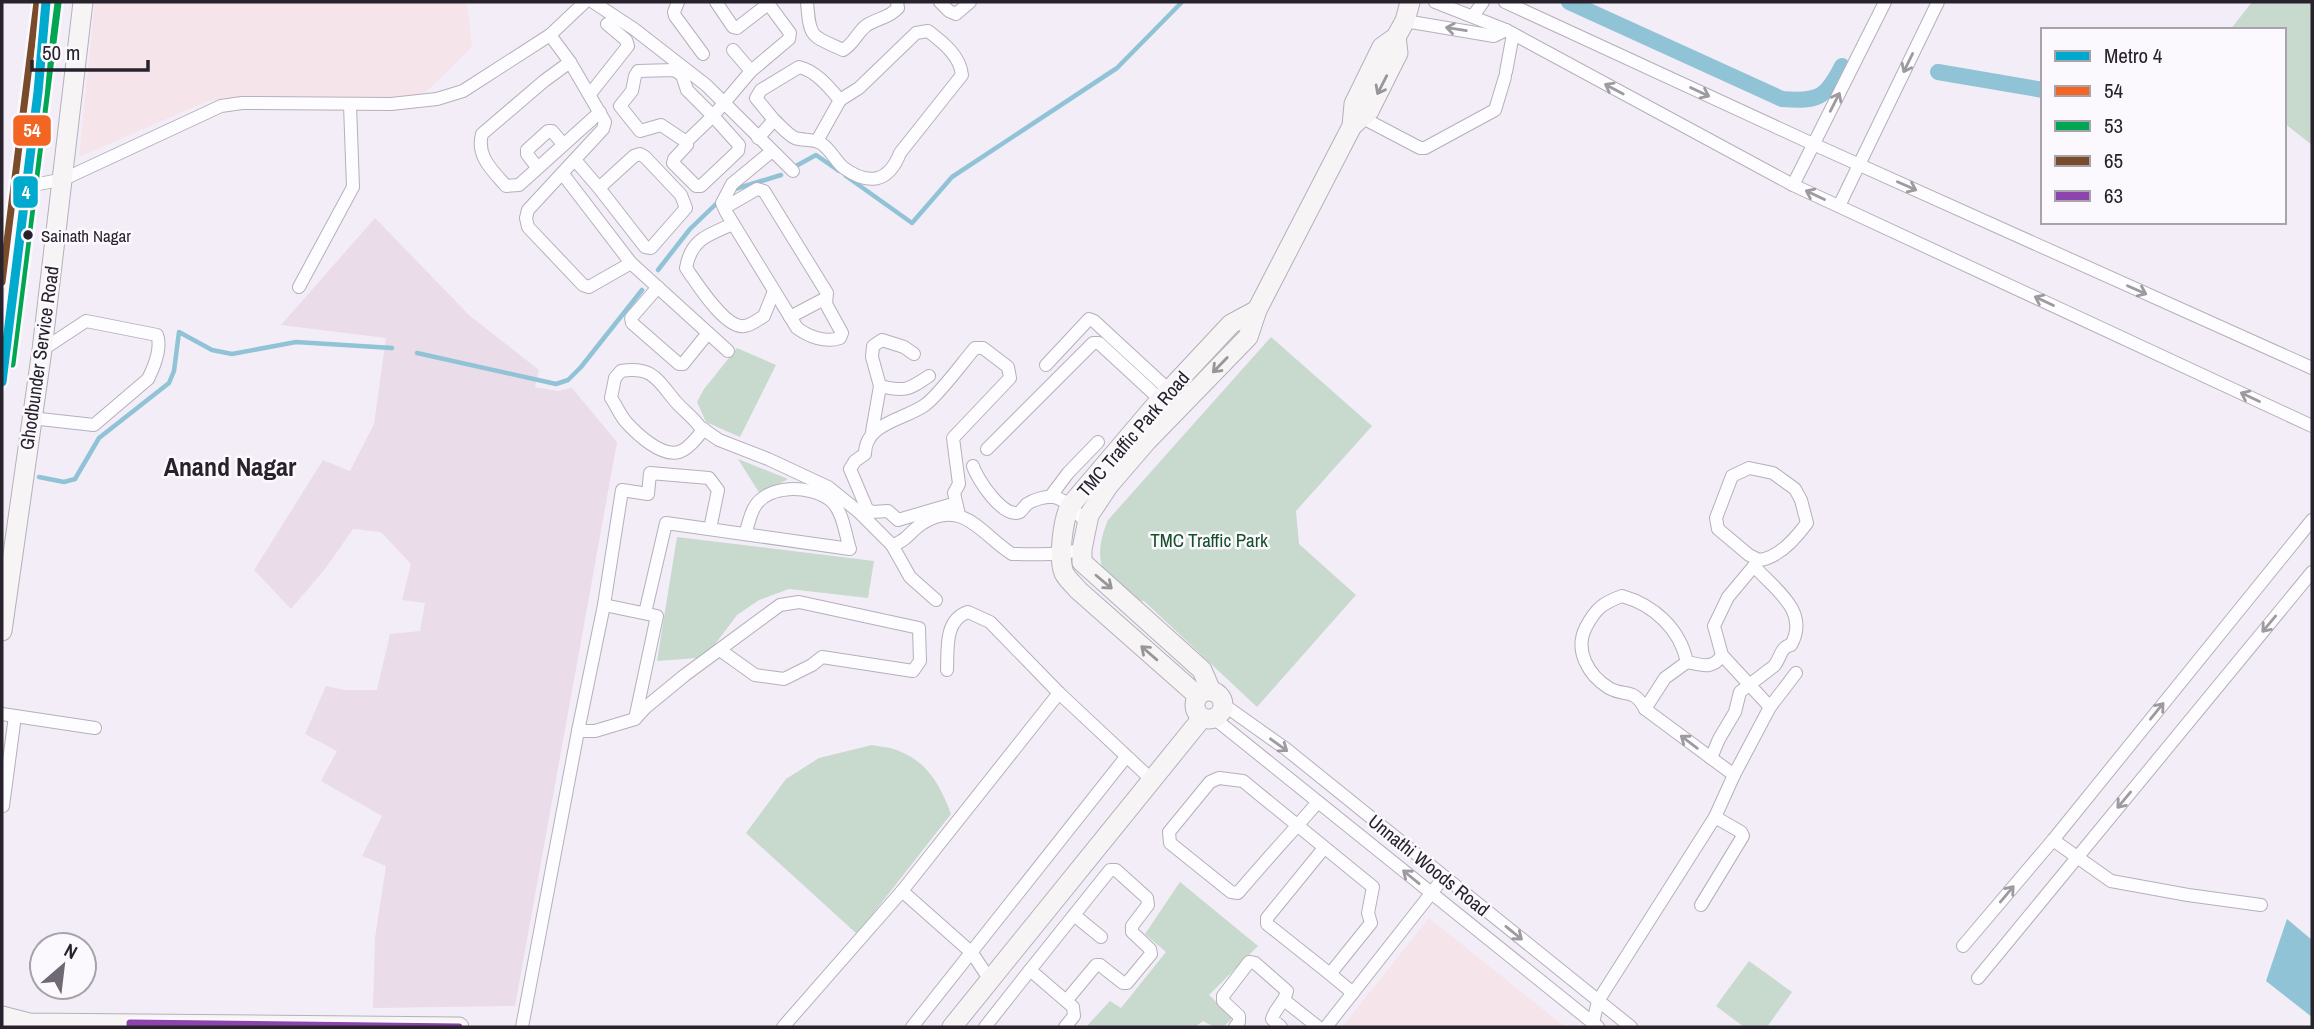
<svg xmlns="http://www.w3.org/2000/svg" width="2314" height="1029" font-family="'Archivo Narrow',sans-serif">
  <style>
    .industrial { fill: #eadce8 }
    .education { fill: #f5e4ea }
    .green { fill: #c8d9ce }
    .water { fill: #90c3d6 }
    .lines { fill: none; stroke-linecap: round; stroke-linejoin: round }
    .stream { stroke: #90c3d6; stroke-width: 4.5 }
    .canal { stroke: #90c3d6; stroke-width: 16 }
    .street-casing { stroke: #b5b0ba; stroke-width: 14 }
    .secondary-casing { stroke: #b5b0ba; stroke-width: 21 }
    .primary-casing { stroke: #baafad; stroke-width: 23 }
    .street { stroke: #fdfcfe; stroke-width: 12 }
    .secondary { stroke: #f6f4f4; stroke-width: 19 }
    .primary { stroke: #f0ebe9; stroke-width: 21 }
    .bus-1-casing { stroke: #fcf9fe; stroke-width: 12 }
    .bus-2-casing { stroke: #fcf9fe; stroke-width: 12 }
    .bus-3-casing { stroke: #fcf9fe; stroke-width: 12 }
    .bus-4-casing { stroke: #fcf9fe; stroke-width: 12 }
    .bus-1 { stroke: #f26522; stroke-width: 7 }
    .bus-2 { stroke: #00a651; stroke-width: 7 }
    .bus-3 { stroke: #7a4b2a; stroke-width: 7 }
    .bus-4 { stroke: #8e44ad; stroke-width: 7 }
    .metro-1-casing { stroke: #fcf9fe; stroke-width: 14 }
    .metro-1 { stroke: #00a9ce; stroke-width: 9 }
    .oneway { stroke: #9d9aa0 }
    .oneway2 { stroke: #99969a }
    .bus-dot { fill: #28222c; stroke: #fcf9fe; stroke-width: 2.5 }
    .labels { text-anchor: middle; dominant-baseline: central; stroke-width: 5; stroke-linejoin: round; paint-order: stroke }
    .bus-label { font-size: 17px; fill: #28222c; stroke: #fcf9fe; text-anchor: start }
    .street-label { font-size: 19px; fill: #28222c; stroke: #fcf9fe }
    .park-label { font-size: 19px; fill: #135029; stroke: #fcf9fe }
    .district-label { font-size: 26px; font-weight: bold; fill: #28222c; stroke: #fcf9fe }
    .line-badge { stroke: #fcf9fe; stroke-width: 2.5 }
    .badge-label { font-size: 19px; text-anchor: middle; font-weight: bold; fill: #fff }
  </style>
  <rect width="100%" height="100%" fill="#f3edf8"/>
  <path class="industrial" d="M 375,218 L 470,316 L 539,370 L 535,387 L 558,391 L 572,388 L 617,442 L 515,1006 L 373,1008 L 375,938 L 386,866 L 362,856 L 382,816 L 321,781 L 337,751 L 305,734 L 326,686 L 344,690 L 377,690 L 390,634 L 420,631 L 425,603 L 402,600 L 411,564 L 381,532 L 353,529 L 325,569 L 291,609 L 254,570 L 323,460 L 350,471 L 374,424 L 386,338 L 281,325 Z"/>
  <g class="education">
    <path d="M 95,2 L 467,2 L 472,47 L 422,96 L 400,101 L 232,99 L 208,101 L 79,157 Z"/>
    <path d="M 1429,918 L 1565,1027 L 1342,1027 Z"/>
  </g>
  <g class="green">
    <path d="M 2252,2 L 2312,2 L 2312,145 L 2284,123 L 2284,30 L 2230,30 Z"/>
    <path d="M 1271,337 L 1372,426 L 1296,511 L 1299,544 L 1356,595 L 1257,707 L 1144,601 L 1115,599 C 1100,568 1094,554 1108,520 Z"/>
    <path d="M 737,348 L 776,365 L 740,437 L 706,422 L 697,402 L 704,389 Z"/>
    <path d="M 738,459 L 788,479 L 760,494 Z"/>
    <path d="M 677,537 L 874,561 L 868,598 L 789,589 L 759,600 L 737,615 L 713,647 L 697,658 L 657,661 Z"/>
    <path d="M 872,745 C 880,747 891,747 899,751 C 928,762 941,787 951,814 L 857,934 L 746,833 L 786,779 L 819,758 Z"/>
    <path d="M 1180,882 L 1258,946 L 1209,995 L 1233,1018 L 1223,1027 L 1214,1027 L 1203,1021 L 1195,1027 L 1086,1027 L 1110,1001 L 1121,1008 L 1166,952 L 1145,934 Z"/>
    <path d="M 1749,961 L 1792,992 L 1767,1027 L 1744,1027 L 1716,1006 Z"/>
  </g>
  <path class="water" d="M 2287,919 L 2312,940 L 2312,1017 L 2266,981 Z"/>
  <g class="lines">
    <g class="stream">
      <path d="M 796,166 L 816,155 L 839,171"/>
      <path d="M 846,176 L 912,223 L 952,177 L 1117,68 L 1182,2"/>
      <path d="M 735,189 L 781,175"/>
      <path d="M 658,270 L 690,229 L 716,204"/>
      <path d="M 417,353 L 556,384 L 568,380 L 581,367 L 642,290"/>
      <path d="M 39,477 L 64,482 L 75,479 L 99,438 L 169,383 L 174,371 L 179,332 L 212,350 L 232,354 L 296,342 L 392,348"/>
    </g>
    <g class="canal">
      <path d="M 1569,2 L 1782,99 C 1818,102 1826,98 1842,66"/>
      <path d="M 1938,72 L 2043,90"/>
    </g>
    <g class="street-casing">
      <g id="street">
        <path d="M 593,2 L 634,29 L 706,85 L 793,171"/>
        <path d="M 678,2 L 674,12 L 675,16 L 703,54"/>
        <path d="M 716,2 L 733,27 L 737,28 L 768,4"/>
        <path d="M 807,2 C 810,38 810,35 843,50 C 854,44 857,32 867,25 C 878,18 889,18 898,8 L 897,2"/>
        <path d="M 940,2 L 949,11 L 956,14 L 970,2"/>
        <path d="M 1435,2 L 1506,30 L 1793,185 L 2312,426"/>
        <path d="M 1505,2 L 1813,144 L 2312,368"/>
        <path d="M 1473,16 L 1483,2"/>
        <path d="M 1405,21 L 1494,36 L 1506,30"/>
        <path d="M 550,35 L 570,62 L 605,122 L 603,129 L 528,210 L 526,218 L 528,227 L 583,285 L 589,287 L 631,263 L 562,173"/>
        <path d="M 733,50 L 751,71"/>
        <path d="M 570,62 L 544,81 L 482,134 C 476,156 492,170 506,186 L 519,185 L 600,112"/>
        <path d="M 1506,72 L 1513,34"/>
        <path d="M 590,94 L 628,46 L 626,40 L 607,24"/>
        <path d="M 1359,116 L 1420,148 L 1425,148 L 1495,110 L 1505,77"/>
        <path d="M 758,138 L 774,120 C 780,125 788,135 795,138 C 804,141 814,138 822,144 C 831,150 836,162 844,168 C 869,186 889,182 900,153 L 962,75 C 960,55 942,42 928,31 L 916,33 L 859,88 L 840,100 C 829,87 816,71 799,67 L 761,90 L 756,98 L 774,120"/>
        <path d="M 817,141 L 840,100"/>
        <path d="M 686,142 L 713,116 L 687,90 L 682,75 L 674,70 L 638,71 L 635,76 L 632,91 L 620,106 L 640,131 L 661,125 L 685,141 L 687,145 L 674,159 L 673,163 L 696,186 L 701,186 L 738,151 L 739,145 L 713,116 L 751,71 L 789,39 L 790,33 L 767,2"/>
        <path d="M 575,160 L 599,188 L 645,247 L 651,248 L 686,208 L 681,195 L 645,157 L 640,154 L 634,156 L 599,188"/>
        <path d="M 537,167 L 527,154 L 527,150 L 548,131 L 552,131 L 563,144"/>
        <path d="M 1793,185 L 1885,2"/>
        <path d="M 24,187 L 64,179 L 221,106 L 242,103 L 391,104 L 437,99 L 463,91 L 550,35 L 585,2"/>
        <path d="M 1839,206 L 1938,2"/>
        <path d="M 724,208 L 757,189 L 764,191 L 827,293 L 826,304 L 842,333 L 840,338 C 826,343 809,337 797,328 L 726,212 L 722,203 L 732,184 L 772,151"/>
        <path d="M 733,224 C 708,235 691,239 686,268 C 696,282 725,329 744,326 C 750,326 759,319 764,316 L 774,291"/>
        <path d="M 631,263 L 728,351"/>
        <path d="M 299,287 L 353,187 L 350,105"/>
        <path d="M 658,287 L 631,318 L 632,323 L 679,364 L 683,364 L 708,333"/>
        <path d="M 790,317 L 826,298"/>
        <path d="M 1046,365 L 1089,319 L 1094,321 L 1172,393"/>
        <path d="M 880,386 C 905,392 908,390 929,376"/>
        <path d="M 31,418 L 94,425 L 148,379 C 154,367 162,348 157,335 L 86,321 L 42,350"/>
        <path d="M 704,429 C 698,436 689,449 679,452 C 661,457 637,434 626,422 C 620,415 616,405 611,398 L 615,378 L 621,371 C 654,366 658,381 676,402 C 684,411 693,417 700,427 L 719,440 L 768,459 L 828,487 L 859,512 L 892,545 C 906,542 911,530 923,523 C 963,498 982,535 1012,554 C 1036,554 1059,556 1082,549"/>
        <path d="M 872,432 L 880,386 L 872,357 L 873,346 L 882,340 L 904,347 L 914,354"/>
        <path d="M 987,449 L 1093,343 L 1099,343 L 1164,403"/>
        <path d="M 973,466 C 977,479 1004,520 1020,512 C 1021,511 1026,505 1027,504 C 1033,500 1045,496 1053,497 C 1067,499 1077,514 1087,523"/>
        <path d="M 1050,497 L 1068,473 L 1098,442"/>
        <path d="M 956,503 L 898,520 L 888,511 L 872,512 L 867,509 L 850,469 L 855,461 L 865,454 C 865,423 904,420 925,405 C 939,395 962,363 975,348 L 983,348 L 1008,367 L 1010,378 L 953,438 L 959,484 L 954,493 L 959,515"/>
        <path d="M 892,545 L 910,577 L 936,600"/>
        <path d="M 1759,560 C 1779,558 1796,538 1807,523 L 1801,500 L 1795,489 L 1773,473 L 1749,468 L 1732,476 L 1716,518 L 1718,529 L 1749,555 L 1759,560 L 1728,597 L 1714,626 L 1722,655 L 1770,707"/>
        <path d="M 604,605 L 622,490 L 648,494 L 650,473 L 709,478 L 718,490 L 710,529"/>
        <path d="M 645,613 L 666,523 L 850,549 C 845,534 843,509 829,499 C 809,485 767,484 754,508 C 750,515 748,526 745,534"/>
        <path d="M 1722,655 C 1713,670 1702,665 1687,662 C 1680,629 1654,605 1622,596 C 1603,603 1596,608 1586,627 C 1574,650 1588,675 1609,688 C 1624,697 1634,687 1645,709 L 1734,775"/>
        <path d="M 947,670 C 948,649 944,620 968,612 L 990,622 L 1059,693 L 1152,780"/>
        <path d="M 1224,705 L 1286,749 L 1631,1027"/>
        <path d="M 1645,709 L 1665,678 L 1687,662"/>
        <path d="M 2,714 L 95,728"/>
        <path d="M 1215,719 L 1598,1027"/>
        <path d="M 578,731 L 604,605 L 657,616 L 635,719"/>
        <path d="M 1711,758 L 1719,739 L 1735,712 L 1740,692 L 1774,666 C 1781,658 1780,647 1791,645 C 1810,611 1775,590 1754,566"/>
        <path d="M 1318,802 C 1292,832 1264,862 1238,893 L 1231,892 L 1170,843 L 1169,832 L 1210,782 L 1219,778 L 1243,781 L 1373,887 L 1368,913 L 1371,923 L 1330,974 L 1267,924 L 1267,918 L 1324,848"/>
        <path d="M 3,806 L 15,716"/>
        <path d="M 2053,840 L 2111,881 L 2188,895 L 2261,905"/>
        <path d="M 902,891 L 1059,693"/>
        <path d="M 1701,905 L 1743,836 L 1741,832 L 1715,817"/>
        <path d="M 1074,915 L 1101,937"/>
        <path d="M 1963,946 L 2053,840 L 2312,520"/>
        <path d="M 1330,974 L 1353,993"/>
        <path d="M 1978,978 L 2312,572"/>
        <path d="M 1284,1000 L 1318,1027"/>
        <path d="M 1593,1023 L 1598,1001 L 1715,817 L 1734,775 L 1770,707 L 1796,673"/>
        <path d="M 522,1027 L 578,731 L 595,731 L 635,719 L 646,707 L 685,675 L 780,605 L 799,602 L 919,628 L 920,661 L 913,671 L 822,657 L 812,665 L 784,679 L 755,675 L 720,650"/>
        <path d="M 783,1027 L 902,891 L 972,953 L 990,980"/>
        <path d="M 912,1027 L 1126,757"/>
        <path d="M 985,1027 L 1030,970"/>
        <path d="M 1065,1027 L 1074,1016 L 1073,1007 L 1030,970 L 1110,870 L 1116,870 L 1147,898 L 1148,905 L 1132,926 L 1132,932 L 1150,949 L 1151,954 L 1127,983 L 1123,983 L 1100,965 L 1096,965 L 1066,1001"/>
        <path d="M 1235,1027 L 1239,1022 L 1239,1016 L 1223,1001 L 1223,996 L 1249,962 L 1255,963 L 1287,991 C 1285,1002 1275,1008 1272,1019 L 1281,1027"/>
        <path d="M 1326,1027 L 1444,877"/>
      </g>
    </g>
    <g class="secondary-casing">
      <g id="secondary">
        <path d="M 1352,126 L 1369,111 L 1398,53 L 1396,37"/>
        <path d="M 2,631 L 42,350 L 83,2"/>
        <circle cx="1209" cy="705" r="14"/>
        <path d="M 1211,691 L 1202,670 L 1082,562 L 1082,549 L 1089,515 L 1109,485 L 1146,442 L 1248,337 L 1257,310 L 1352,126 L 1354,104 L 1382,47 L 1396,37 L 1405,21 L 1410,2"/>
        <path d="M 1198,696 L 1078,590 C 1074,585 1067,579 1064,573 C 1058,558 1063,520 1070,506 L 1160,400 L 1231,324 L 1257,310"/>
        <path d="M 2,1016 L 29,1023 L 459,1027"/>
        <path d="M 952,1027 L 1202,718"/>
      </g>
    </g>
    <g class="primary-casing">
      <path id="primary" d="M 2,363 L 48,2"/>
    </g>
    <use href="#street" class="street"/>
    <use href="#secondary" class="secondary"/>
    <use href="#primary" class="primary"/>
    <g class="bus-1-casing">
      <path id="bus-1" d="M 2,363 L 48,2"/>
    </g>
    <g class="bus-2-casing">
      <path id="bus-2" d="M 12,364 L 58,3"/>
    </g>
    <g class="bus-3-casing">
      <path id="bus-3" d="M 2,282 L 37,2"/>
    </g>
    <g class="bus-4-casing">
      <path id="bus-4" d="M 130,1027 L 130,1023 L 459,1027"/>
    </g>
    <use href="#bus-1" class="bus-1"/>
    <use href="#bus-2" class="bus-2"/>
    <use href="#bus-3" class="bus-3"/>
    <use href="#bus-4" class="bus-4"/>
    <g class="metro-1-casing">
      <path id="metro-1" d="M 2,382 L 38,92 L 46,2"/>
    </g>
    <use href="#metro-1" class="metro-1"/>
  </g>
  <defs><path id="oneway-shaft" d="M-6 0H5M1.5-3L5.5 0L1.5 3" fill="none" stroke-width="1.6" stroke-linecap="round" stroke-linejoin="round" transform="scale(1.75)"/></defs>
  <g class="oneway">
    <use href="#oneway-shaft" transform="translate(1456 29) rotate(-171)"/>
    <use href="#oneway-shaft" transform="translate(1908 63) rotate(116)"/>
    <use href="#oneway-shaft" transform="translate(1614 89) rotate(-152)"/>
    <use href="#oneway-shaft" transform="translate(1700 92) rotate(25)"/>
    <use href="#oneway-shaft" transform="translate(1835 102) rotate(-63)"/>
    <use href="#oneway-shaft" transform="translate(1907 186) rotate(24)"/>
    <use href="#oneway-shaft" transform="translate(1815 195) rotate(-155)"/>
    <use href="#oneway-shaft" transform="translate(2137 290) rotate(24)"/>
    <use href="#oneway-shaft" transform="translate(2044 301) rotate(-155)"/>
    <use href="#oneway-shaft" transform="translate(2250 397) rotate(-155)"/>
    <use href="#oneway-shaft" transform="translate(2269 624) rotate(130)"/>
    <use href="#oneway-shaft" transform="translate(2157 711) rotate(-51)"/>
    <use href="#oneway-shaft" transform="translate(1689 742) rotate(-143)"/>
    <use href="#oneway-shaft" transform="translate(1279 745) rotate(36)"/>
    <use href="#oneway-shaft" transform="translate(2124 800) rotate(130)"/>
    <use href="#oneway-shaft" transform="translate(1411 877) rotate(-141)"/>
    <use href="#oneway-shaft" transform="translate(2007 894) rotate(-50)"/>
    <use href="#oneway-shaft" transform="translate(1514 933) rotate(39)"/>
  </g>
  <g class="oneway2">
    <use href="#oneway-shaft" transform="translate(1382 85) rotate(117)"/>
    <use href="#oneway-shaft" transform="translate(1220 365) rotate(134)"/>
    <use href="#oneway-shaft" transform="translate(1104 582) rotate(40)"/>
    <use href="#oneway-shaft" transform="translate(1149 653) rotate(-139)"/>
  </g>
  <circle class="bus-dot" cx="28" cy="235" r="6"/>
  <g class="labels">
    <g class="bus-label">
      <text x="41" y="235">Sainath Nagar</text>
    </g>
    <g class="street-label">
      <text transform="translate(39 358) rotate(-82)">Ghodbunder Service Road</text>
      <text transform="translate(1133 434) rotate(-49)">TMC Traffic Park Road</text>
      <text transform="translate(1429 865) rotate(39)">Unnathi Woods Road</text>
    </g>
    <g class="park-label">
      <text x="1209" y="540">TMC Traffic Park</text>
    </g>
    <g class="district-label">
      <text x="230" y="466">Anand Nagar</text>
    </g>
  </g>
  <g class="line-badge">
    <rect x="12" y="114" width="40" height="33" rx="7" fill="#f26522"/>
    <rect x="12" y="175" width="27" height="34" rx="7" fill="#00a9ce"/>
  </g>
  <g class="badge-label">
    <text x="32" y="137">54</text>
    <text x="26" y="199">4</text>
  </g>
  <rect width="2314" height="1029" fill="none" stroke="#28222c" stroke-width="7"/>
  <rect x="2041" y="28" width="245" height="196" fill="#fcf9fe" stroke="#a7a3aa" stroke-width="2"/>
  <rect x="2055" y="51" width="35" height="10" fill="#00a9ce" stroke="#a7a3aa" stroke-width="2"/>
  <text x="2104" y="63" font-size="21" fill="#28222c">Metro 4</text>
  <rect x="2055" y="86" width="35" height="10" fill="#f26522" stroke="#a7a3aa" stroke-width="2"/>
  <text x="2104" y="98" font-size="21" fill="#28222c">54</text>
  <rect x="2055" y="121" width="35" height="10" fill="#00a651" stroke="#a7a3aa" stroke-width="2"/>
  <text x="2104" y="133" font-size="21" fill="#28222c">53</text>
  <rect x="2055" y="156" width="35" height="10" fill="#7a4b2a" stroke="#a7a3aa" stroke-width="2"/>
  <text x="2104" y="168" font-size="21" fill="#28222c">65</text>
  <rect x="2055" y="191" width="35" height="10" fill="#8e44ad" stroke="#a7a3aa" stroke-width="2"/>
  <text x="2104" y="203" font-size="21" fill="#28222c">63</text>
  <g transform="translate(63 966) rotate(28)"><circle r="33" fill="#fcf9fe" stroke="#a7a3aa" stroke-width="2"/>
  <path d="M0-5L12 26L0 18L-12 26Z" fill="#6f6973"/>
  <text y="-10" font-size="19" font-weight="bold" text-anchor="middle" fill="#28222c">N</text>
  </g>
  <path d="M32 60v10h116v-10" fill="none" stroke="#28222c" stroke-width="3.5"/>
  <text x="42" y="60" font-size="21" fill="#28222c" stroke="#fcf9fe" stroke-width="5" paint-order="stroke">50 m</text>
</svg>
